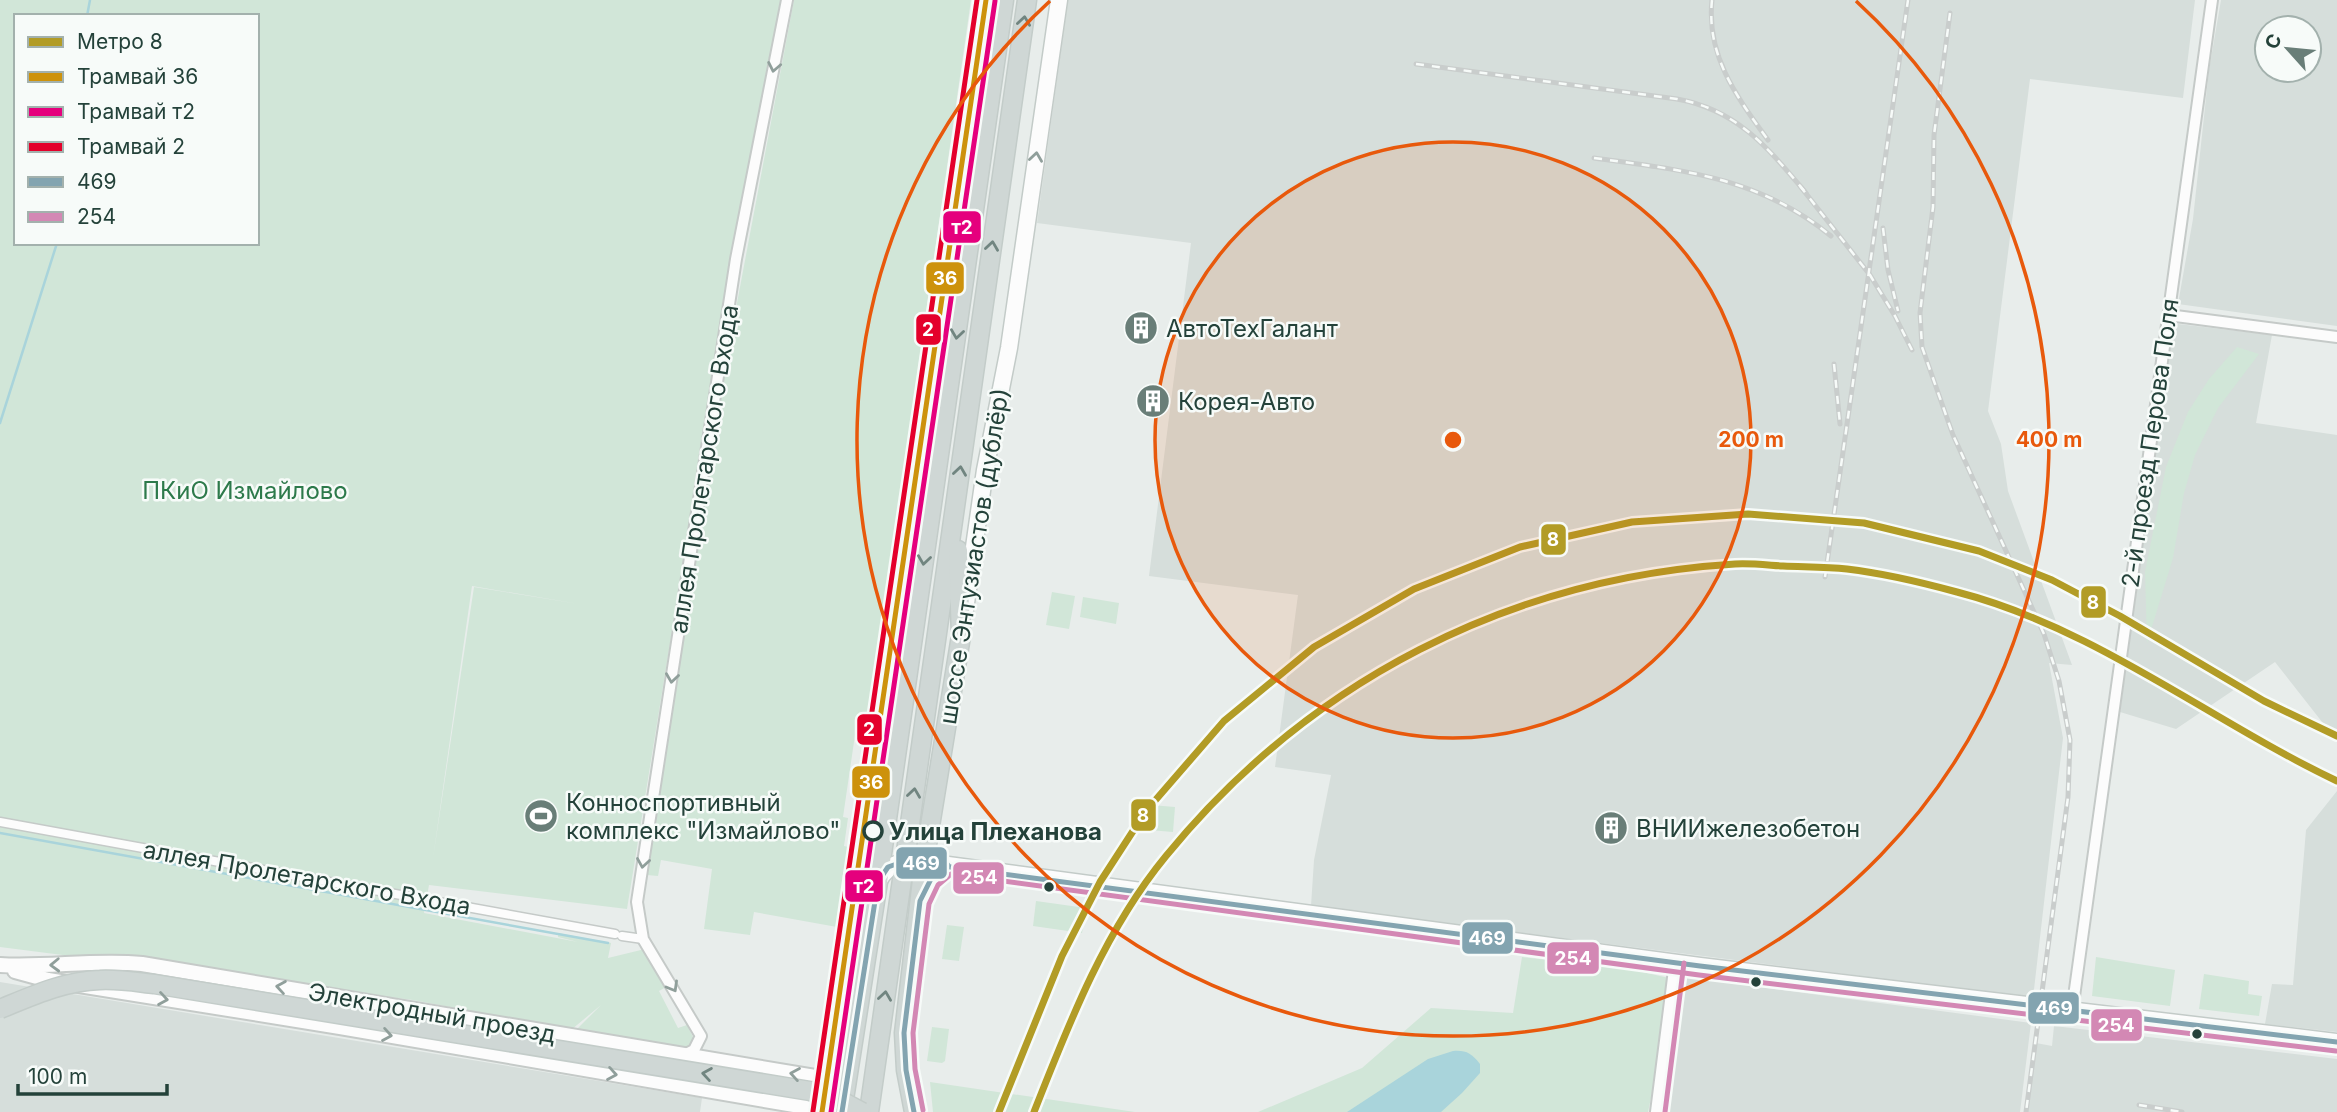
<svg xmlns="http://www.w3.org/2000/svg" width="2337" height="1112" font-family="Inter,sans-serif">
  <style>
    .built { fill: #d6dedb; fill-rule: evenodd }
    .green { fill: #d1e6d8; fill-rule: evenodd }
    .water { fill: #a9d4db }
    .lines { fill: none; stroke-linecap: round; stroke-linejoin: round }
    .stream { stroke: #a9d4db; stroke-width: 2.5 }
    .pedestrian-casing { stroke: #c5cac8; stroke-width: 11 }
    .minor-casing { stroke: #c5cac8; stroke-width: 14 }
    .tertiary-casing { stroke: #c5cac8; stroke-width: 18 }
    .secondary-casing { stroke: #c3cbc8; stroke-width: 19 }
    .primary-casing { stroke: #c3ccc9; stroke-width: 21 }
    .pedestrian { stroke: #fcfcfc; stroke-width: 8 }
    .minor { stroke: #fcfcfc; stroke-width: 10 }
    .tertiary { stroke: #fcfcfc; stroke-width: 14 }
    .secondary { stroke: #fcfcfc; stroke-width: 16 }
    .primary { stroke: #cfd7d5; stroke-width: 18 }
    .rail-casing { stroke: #c9cdcc; stroke-width: 5 }
    .rail { stroke: #f7fbf9; stroke-width: 2.5; stroke-dasharray: 8; stroke-linecap: butt }
    .primary-bridge-casing { stroke: #c3ccc9; stroke-width: 21; stroke-linecap: butt }
    .primary-bridge { stroke: #cfd7d5; stroke-width: 18 }
    .bus-1-casing { stroke: #f7fbf9; stroke-width: 10 }
    .bus-2-casing { stroke: #f7fbf9; stroke-width: 10 }
    .bus-1 { stroke: #83a4b0; stroke-width: 5 }
    .bus-2 { stroke: #d388b4; stroke-width: 5 }
    .tram-1-casing { stroke: #f7fbf9; stroke-width: 10 }
    .tram-2-casing { stroke: #f7fbf9; stroke-width: 10 }
    .tram-3-casing { stroke: #f7fbf9; stroke-width: 10 }
    .tram-1 { stroke: #cd920c; stroke-width: 5 }
    .tram-2 { stroke: #e5007d; stroke-width: 5 }
    .tram-3 { stroke: #e4002b; stroke-width: 5 }
    .metro-1-casing { stroke: #f7fbf9; stroke-width: 12 }
    .metro-1 { stroke: #b29c26; stroke-width: 7 }
    .oneway { stroke: #718580 }
    .oneway2 { stroke: #909f9b }
    .ring { fill: none; stroke: #e8590c; stroke-width: 3.5 }
    .stop-dot { fill: #f7fbf9; stroke: #24423a; stroke-width: 3.5 }
    .bus-dot { fill: #24423a; stroke: #f7fbf9; stroke-width: 2.5 }
    .labels { text-anchor: middle; dominant-baseline: central; stroke-width: 5; stroke-linejoin: round; paint-order: stroke }
    .poi-label { font-size: 24px; fill: #24423a; stroke: #f7fbf9; text-anchor: start }
    .street-label { font-size: 24px; fill: #24423a; stroke: #f7fbf9 }
    .park-label { font-size: 24px; fill: #2d7a4b; stroke: #f7fbf9 }
    .stop-label { font-size: 24px; font-weight: bold; fill: #24423a; stroke: #f7fbf9; text-anchor: start }
    .centre { fill: #e8590c; stroke: #f7fbf9; stroke-width: 3.5 }
    .ring-label { font-size: 21px; text-anchor: middle; font-weight: bold; fill: #e8590c; stroke: #f7fbf9; stroke-width: 5; stroke-linejoin: round; paint-order: stroke }
    .line-badge { stroke: #f7fbf9; stroke-width: 2.5 }
    .badge-label { font-size: 19px; text-anchor: middle; font-weight: bold; fill: #fff }
  </style>
  <rect width="100%" height="100%" fill="#e8edeb"/>
  <g class="built">
    <path d="M 1068,0 L 2195,0 L 2183,98 L 2030,79 L 1988,411 L 2001,444 L 2008,491 L 2072,665 L 2049,663 L 2063,738 L 2033,998 L 1311,906 L 1314,860 L 1331,775 L 1275,767 L 1298,595 L 1149,576 L 1191,243 L 1037,223 Z"/>
    <path d="M 2221,0 L 2337,0 L 2337,326 L 2178,304 L 2193,219 L 2209,70 ZM 2267,28 L 2309,28 L 2309,70 L 2267,70 Z"/>
    <path d="M 2178,324 L 2272,335 L 2256,423 L 2337,435 L 2337,741 L 2275,662 L 2176,729 L 2120,712 L 2173,329 Z"/>
    <path d="M 2337,791 L 2337,1032 L 2265,1024 L 2272,984 L 2293,985 L 2306,830 Z"/>
    <path d="M 1677,976 L 2031,1023 L 2020,1112 L 1660,1112 Z"/>
    <path d="M 0,982 L 702,1098 L 700,1112 L 0,1112 Z"/>
    <path d="M 2054,1026 L 2337,1059 L 2337,1112 L 2028,1112 L 2036,1043 L 2052,1046 Z"/>
  </g>
  <g class="green">
    <path d="M 0,0 L 782,0 L 709,402 L 627,909 L 429,885 L 424,913 L 578,942 L 558,937 L 558,933 L 611,943 L 608,958 L 645,949 L 666,987 L 659,991 L 678,1028 L 687,1025 L 694,1039 L 692,1045 L 685,1049 L 573,1033 L 601,1005 L 571,1030 L 413,1000 L 0,947 ZM 16,16 L 257,16 L 257,243 L 16,243 ZM 472,586 L 579,604 L 474,587 L 433,858 Z"/>
    <path d="M 794,0 L 971,0 L 865,736 L 855,735 L 843,817 L 848,818 L 844,846 L 848,847 L 837,927 L 754,912 L 750,935 L 704,929 L 712,869 L 661,860 L 658,876 L 647,875 L 721,388 Z"/>
    <path d="M 2237,347 L 2259,354 L 2218,408 L 2195,455 L 2184,493 L 2173,558 L 2147,643 L 2145,572 L 2166,467 L 2188,412 L 2209,379 Z"/>
    <path d="M 1052,592 L 1075,596 L 1069,629 L 1046,625 Z"/>
    <path d="M 1083,597 L 1119,603 L 1116,624 L 1080,617 Z"/>
    <path d="M 1151,805 L 1175,807 L 1173,832 L 1149,830 Z"/>
    <path d="M 1036,901 L 1086,908 L 1082,933 L 1033,926 Z"/>
    <path d="M 947,925 L 964,927 L 959,961 L 942,959 Z"/>
    <path d="M 1522,957 L 1629,969 L 1669,978 L 1659,1060 L 1648,1112 L 1258,1112 L 1362,1068 L 1431,1008 L 1513,1013 Z"/>
    <path d="M 2096,957 L 2175,970 L 2170,1006 L 2092,996 Z"/>
    <path d="M 2204,974 L 2249,981 L 2248,994 L 2262,996 L 2259,1016 L 2199,1009 Z"/>
    <path d="M 932,1027 L 949,1029 L 945,1061 L 942,1063 L 927,1061 Z"/>
    <path d="M 930,1082 L 1135,1112 L 933,1112 Z"/>
  </g>
  <path class="water" d="M 1453,1051 C 1466,1050 1471,1053 1480,1064 L 1480,1073 L 1462,1093 L 1441,1112 L 1347,1112 L 1428,1059 Z"/>
  <g class="lines">
    <g class="stream">
      <path d="M 87,16 L 90,0"/>
      <path d="M 0,423 L 57,243"/>
      <path d="M 0,833 L 608,943"/>
    </g>
    <g class="pedestrian-casing">
      <g id="pedestrian">
        <path d="M 0,822 L 615,934"/>
        <path d="M 622,936 L 643,939"/>
      </g>
    </g>
    <g class="minor-casing">
      <g id="minor">
        <path d="M 2168,315 L 2337,337"/>
        <path d="M 2072,1011 L 2212,0"/>
        <path d="M 684,1055 L 694,1050 L 701,1036 L 643,939 L 637,902 L 736,259 L 787,0"/>
        <path d="M 1656,1112 L 1675,962"/>
      </g>
    </g>
    <g class="tertiary-casing">
      <g id="tertiary">
        <path d="M 0,965 C 47,968 95,959 142,964 L 821,1078 C 836,1077 843,1066 850,1054"/>
        <path d="M 15,971 L 48,980 L 340,1027 L 817,1109 L 822,1112"/>
      </g>
    </g>
    <g class="secondary-casing">
      <g id="secondary">
        <path d="M 965,610 L 985,470 L 1009,348 L 1059,0"/>
        <path d="M 878,882 C 894,852 919,863 948,865 L 1700,966 L 2337,1042"/>
      </g>
    </g>
    <g class="primary-casing">
      <g id="primary">
        <path d="M 842,1112 L 878,882 L 1004,0"/>
        <path d="M 869,1112 L 1027,0"/>
        <path d="M 914,1112 L 906,1070 L 904,1033 L 924,863 L 961,636 L 958,550"/>
      </g>
    </g>
    <use href="#pedestrian" class="pedestrian"/>
    <use href="#minor" class="minor"/>
    <use href="#tertiary" class="tertiary"/>
    <use href="#secondary" class="secondary"/>
    <use href="#primary" class="primary"/>
    <g class="rail-casing">
      <g id="rail">
        <path d="M 1712,0 C 1706,56 1737,97 1768,140"/>
        <path d="M 1950,13 L 1934,135 L 1933,207 L 1920,313 L 1922,347 L 1953,435 L 2044,634 L 2059,681 L 2070,740 L 2068,797 L 2026,1112"/>
        <path d="M 1416,64 L 1677,99 C 1738,110 1768,148 1806,193"/>
        <path d="M 1594,158 C 1682,170 1759,177 1831,236"/>
        <path d="M 1800,186 L 1870,275 L 1895,316 L 1912,350"/>
        <path d="M 1883,228 L 1888,270 L 1898,311"/>
        <path d="M 1834,364 L 1840,424"/>
        <path d="M 1825,577 L 1908,0"/>
        <path d="M 2139,1105 L 2182,1112"/>
      </g>
    </g>
    <use href="#rail" class="rail"/>
    <g class="primary-bridge-casing">
      <path id="primary-bridge" d="M 0,1009 C 32,996 64,981 100,980 C 118,979 136,982 154,984 L 810,1091 L 834,1097 L 862,1112"/>
    </g>
    <use href="#primary-bridge" class="primary-bridge"/>
    <g class="bus-1-casing">
      <g id="bus-1">
        <path d="M 842,1112 L 878,882 L 888,867 L 905,861 L 1700,966 L 2337,1042"/>
        <path d="M 914,1112 L 906,1070 L 904,1033 L 920,901 L 931,879 L 948,865"/>
      </g>
    </g>
    <g class="bus-2-casing">
      <g id="bus-2">
        <path d="M 923,1110 L 915,1069 L 913,1033 L 929,904 L 938,885 L 951,874 L 1699,975 L 2336,1051"/>
        <path d="M 1665,1112 L 1684,963"/>
      </g>
    </g>
    <use href="#bus-1" class="bus-1"/>
    <use href="#bus-2" class="bus-2"/>
    <g class="tram-1-casing">
      <path id="tram-1" d="M 822,1112 L 986,0"/>
    </g>
    <g class="tram-2-casing">
      <path id="tram-2" d="M 831,1112 L 995,1"/>
    </g>
    <g class="tram-3-casing">
      <path id="tram-3" d="M 813,1111 L 977,0"/>
    </g>
    <use href="#tram-1" class="tram-1"/>
    <use href="#tram-2" class="tram-2"/>
    <use href="#tram-3" class="tram-3"/>
    <g class="metro-1-casing">
      <g id="metro-1">
        <path d="M 999,1112 L 1062,956 L 1100,882 L 1146,811 L 1224,721 L 1314,647 L 1414,589 L 1520,547 L 1632,522 L 1748,514 L 1864,523 L 1979,551 L 2052,580 L 2120,616 L 2264,701 L 2337,736"/>
        <path d="M 1034,1112 C 1069,1023 1105,930 1166,856 C 1309,681 1509,578 1735,564 C 1750,563 1767,565 1783,566 C 1804,567 1826,567 1847,569 C 1881,573 1924,583 1957,592 C 2096,628 2209,720 2337,781"/>
      </g>
    </g>
    <use href="#metro-1" class="metro-1"/>
  </g>
  <defs><path id="oneway-chevron" d="M-2-3.5L2.5 0L-2 3.5" fill="none" stroke-width="1.6" stroke-linecap="round" stroke-linejoin="round" transform="scale(1.75)"/></defs>
  <g class="oneway">
    <use href="#oneway-chevron" transform="translate(1024 21) rotate(-82)"/>
    <use href="#oneway-chevron" transform="translate(992 246) rotate(-82)"/>
    <use href="#oneway-chevron" transform="translate(957 334) rotate(98)"/>
    <use href="#oneway-chevron" transform="translate(960 471) rotate(-82)"/>
    <use href="#oneway-chevron" transform="translate(924 560) rotate(98)"/>
    <use href="#oneway-chevron" transform="translate(914 793) rotate(-82)"/>
    <use href="#oneway-chevron" transform="translate(885 996) rotate(-82)"/>
    <use href="#oneway-chevron" transform="translate(707 1074) rotate(-171)"/>
  </g>
  <g class="oneway2">
    <use href="#oneway-chevron" transform="translate(774 67) rotate(101)"/>
    <use href="#oneway-chevron" transform="translate(1036 157) rotate(-82)"/>
    <use href="#oneway-chevron" transform="translate(672 678) rotate(98)"/>
    <use href="#oneway-chevron" transform="translate(643 863) rotate(99)"/>
    <use href="#oneway-chevron" transform="translate(55 965) rotate(178)"/>
    <use href="#oneway-chevron" transform="translate(281 987) rotate(-171)"/>
    <use href="#oneway-chevron" transform="translate(673 987) rotate(60)"/>
    <use href="#oneway-chevron" transform="translate(163 999) rotate(9)"/>
    <use href="#oneway-chevron" transform="translate(387 1035) rotate(10)"/>
    <use href="#oneway-chevron" transform="translate(612 1074) rotate(10)"/>
    <use href="#oneway-chevron" transform="translate(795 1074) rotate(-170)"/>
  </g>
  <circle cx="1453" cy="440" r="298" fill="#e8590c" fill-opacity=".12"/>
  <g class="ring">
    <circle cx="1453" cy="440" r="298"/>
    <path d="M1856 1A596 596 0 1 1 1050 1"/>
  </g>
  <defs>
    <g id="building-disc" transform="scale(1.75)"><circle r="9.5" fill="#697e78" stroke="#f7fbf9"/><path d="M-4-6H4V6H1V3H-1V6H-4ZM-2.5-4.3h1.7v1.8h-1.7ZM.8-4.3h1.7v1.8H.8ZM-2.5-1h1.7V.8h-1.7ZM.8-1h1.7V.8H.8Z" fill="#fff"/></g>
    <g id="stadium-disc" transform="scale(1.75)"><circle r="9.5" fill="#697e78" stroke="#f7fbf9"/><path d="M0-5a6.5 5 0 1 0 0 10a6.5 5 0 1 0 0-10ZM-3.5-1.8h7v3.6h-7Z" fill="#fff"/></g>
  </defs>
  <g fill-rule="evenodd">
    <use href="#building-disc" x="1141" y="328"/>
    <use href="#building-disc" x="1153" y="401"/>
    <use href="#stadium-disc" x="541" y="816"/>
    <use href="#building-disc" x="1611" y="828"/>
  </g>
  <circle class="stop-dot" cx="873" cy="831" r="9"/>
  <g class="bus-dot">
    <circle cx="1049" cy="887" r="6"/>
    <circle cx="1756" cy="982" r="6"/>
    <circle cx="2197" cy="1034" r="6"/>
  </g>
  <g class="labels">
    <g class="poi-label">
      <text x="1166" y="328">АвтоТехГалант</text>
      <text x="1178" y="401">Корея-Авто</text>
      <text x="566" y="802">Конноспортивный<tspan x="566" dy="28">комплекс "Измайлово"</tspan></text>
      <text x="1636" y="828">ВНИИжелезобетон</text>
    </g>
    <g class="street-label">
      <text transform="translate(2150 443) rotate(-82)">2-й проезд Перова Поля</text>
      <text transform="translate(704 469) rotate(-81)">аллея Пролетарского Входа</text>
      <text transform="translate(974 556) rotate(-81)">шоссе Энтузиастов (дублёр)</text>
      <text transform="translate(307 878) rotate(10)">аллея Пролетарского Входа</text>
      <text transform="translate(432 1013) rotate(10)">Электродный проезд</text>
    </g>
    <g class="park-label">
      <text x="245" y="490">ПКиО Измайлово</text>
    </g>
    <g class="stop-label">
      <text x="889" y="831">Улица Плеханова</text>
    </g>
  </g>
  <circle cx="1453" cy="440" r="10" class="centre"/>
  <g class="ring-label">
    <text x="1751" y="447">200 m</text>
    <text x="2049" y="447">400 m</text>
  </g>
  <g class="line-badge">
    <rect x="942" y="210" width="40" height="34" rx="7" fill="#e5007d"/>
    <rect x="925" y="261" width="40" height="34" rx="7" fill="#cd920c"/>
    <rect x="915" y="313" width="27" height="33" rx="7" fill="#e4002b"/>
    <rect x="1540" y="523" width="27" height="33" rx="7" fill="#b29c26"/>
    <rect x="2080" y="585" width="27" height="34" rx="7" fill="#b29c26"/>
    <rect x="856" y="713" width="27" height="33" rx="7" fill="#e4002b"/>
    <rect x="851" y="765" width="40" height="34" rx="7" fill="#cd920c"/>
    <rect x="1130" y="798" width="27" height="34" rx="7" fill="#b29c26"/>
    <rect x="895" y="846" width="53" height="34" rx="7" fill="#83a4b0"/>
    <rect x="952" y="861" width="53" height="34" rx="7" fill="#d388b4"/>
    <rect x="844" y="869" width="40" height="34" rx="7" fill="#e5007d"/>
    <rect x="1461" y="921" width="53" height="34" rx="7" fill="#83a4b0"/>
    <rect x="1546" y="941" width="54" height="34" rx="7" fill="#d388b4"/>
    <rect x="2027" y="991" width="53" height="34" rx="7" fill="#83a4b0"/>
    <rect x="2090" y="1008" width="53" height="34" rx="7" fill="#d388b4"/>
  </g>
  <g class="badge-label">
    <text x="962" y="234">т2</text>
    <text x="945" y="285">36</text>
    <text x="928" y="336">2</text>
    <text x="1553" y="546">8</text>
    <text x="2093" y="609">8</text>
    <text x="869" y="736">2</text>
    <text x="871" y="789">36</text>
    <text x="1143" y="822">8</text>
    <text x="921" y="870">469</text>
    <text x="979" y="884">254</text>
    <text x="864" y="893">т2</text>
    <text x="1487" y="945">469</text>
    <text x="1573" y="965">254</text>
    <text x="2054" y="1015">469</text>
    <text x="2116" y="1032">254</text>
  </g>
  <rect x="14" y="14" width="245" height="231" fill="#f7fbf9" stroke="#a3b1ad" stroke-width="2"/>
  <rect x="28" y="37" width="35" height="10" fill="#b29c26" stroke="#a3b1ad" stroke-width="2"/>
  <text x="77" y="49" font-size="21" fill="#24423a">Метро 8</text>
  <rect x="28" y="72" width="35" height="10" fill="#cd920c" stroke="#a3b1ad" stroke-width="2"/>
  <text x="77" y="84" font-size="21" fill="#24423a">Трамвай 36</text>
  <rect x="28" y="107" width="35" height="10" fill="#e5007d" stroke="#a3b1ad" stroke-width="2"/>
  <text x="77" y="119" font-size="21" fill="#24423a">Трамвай т2</text>
  <rect x="28" y="142" width="35" height="10" fill="#e4002b" stroke="#a3b1ad" stroke-width="2"/>
  <text x="77" y="154" font-size="21" fill="#24423a">Трамвай 2</text>
  <rect x="28" y="177" width="35" height="10" fill="#83a4b0" stroke="#a3b1ad" stroke-width="2"/>
  <text x="77" y="189" font-size="21" fill="#24423a">469</text>
  <rect x="28" y="212" width="35" height="10" fill="#d388b4" stroke="#a3b1ad" stroke-width="2"/>
  <text x="77" y="224" font-size="21" fill="#24423a">254</text>
  <g transform="translate(2288 49) rotate(297)"><circle r="33" fill="#f7fbf9" stroke="#a3b1ad" stroke-width="2"/>
  <path d="M0-5L12 26L0 18L-12 26Z" fill="#697e78"/>
  <text y="-10" font-size="19" font-weight="bold" text-anchor="middle" fill="#24423a">С</text>
  </g>
  <path d="M18 1084v10h149v-10" fill="none" stroke="#24423a" stroke-width="3.5"/>
  <text x="28" y="1084" font-size="21" fill="#24423a" stroke="#f7fbf9" stroke-width="5" paint-order="stroke">100 m</text>
</svg>
